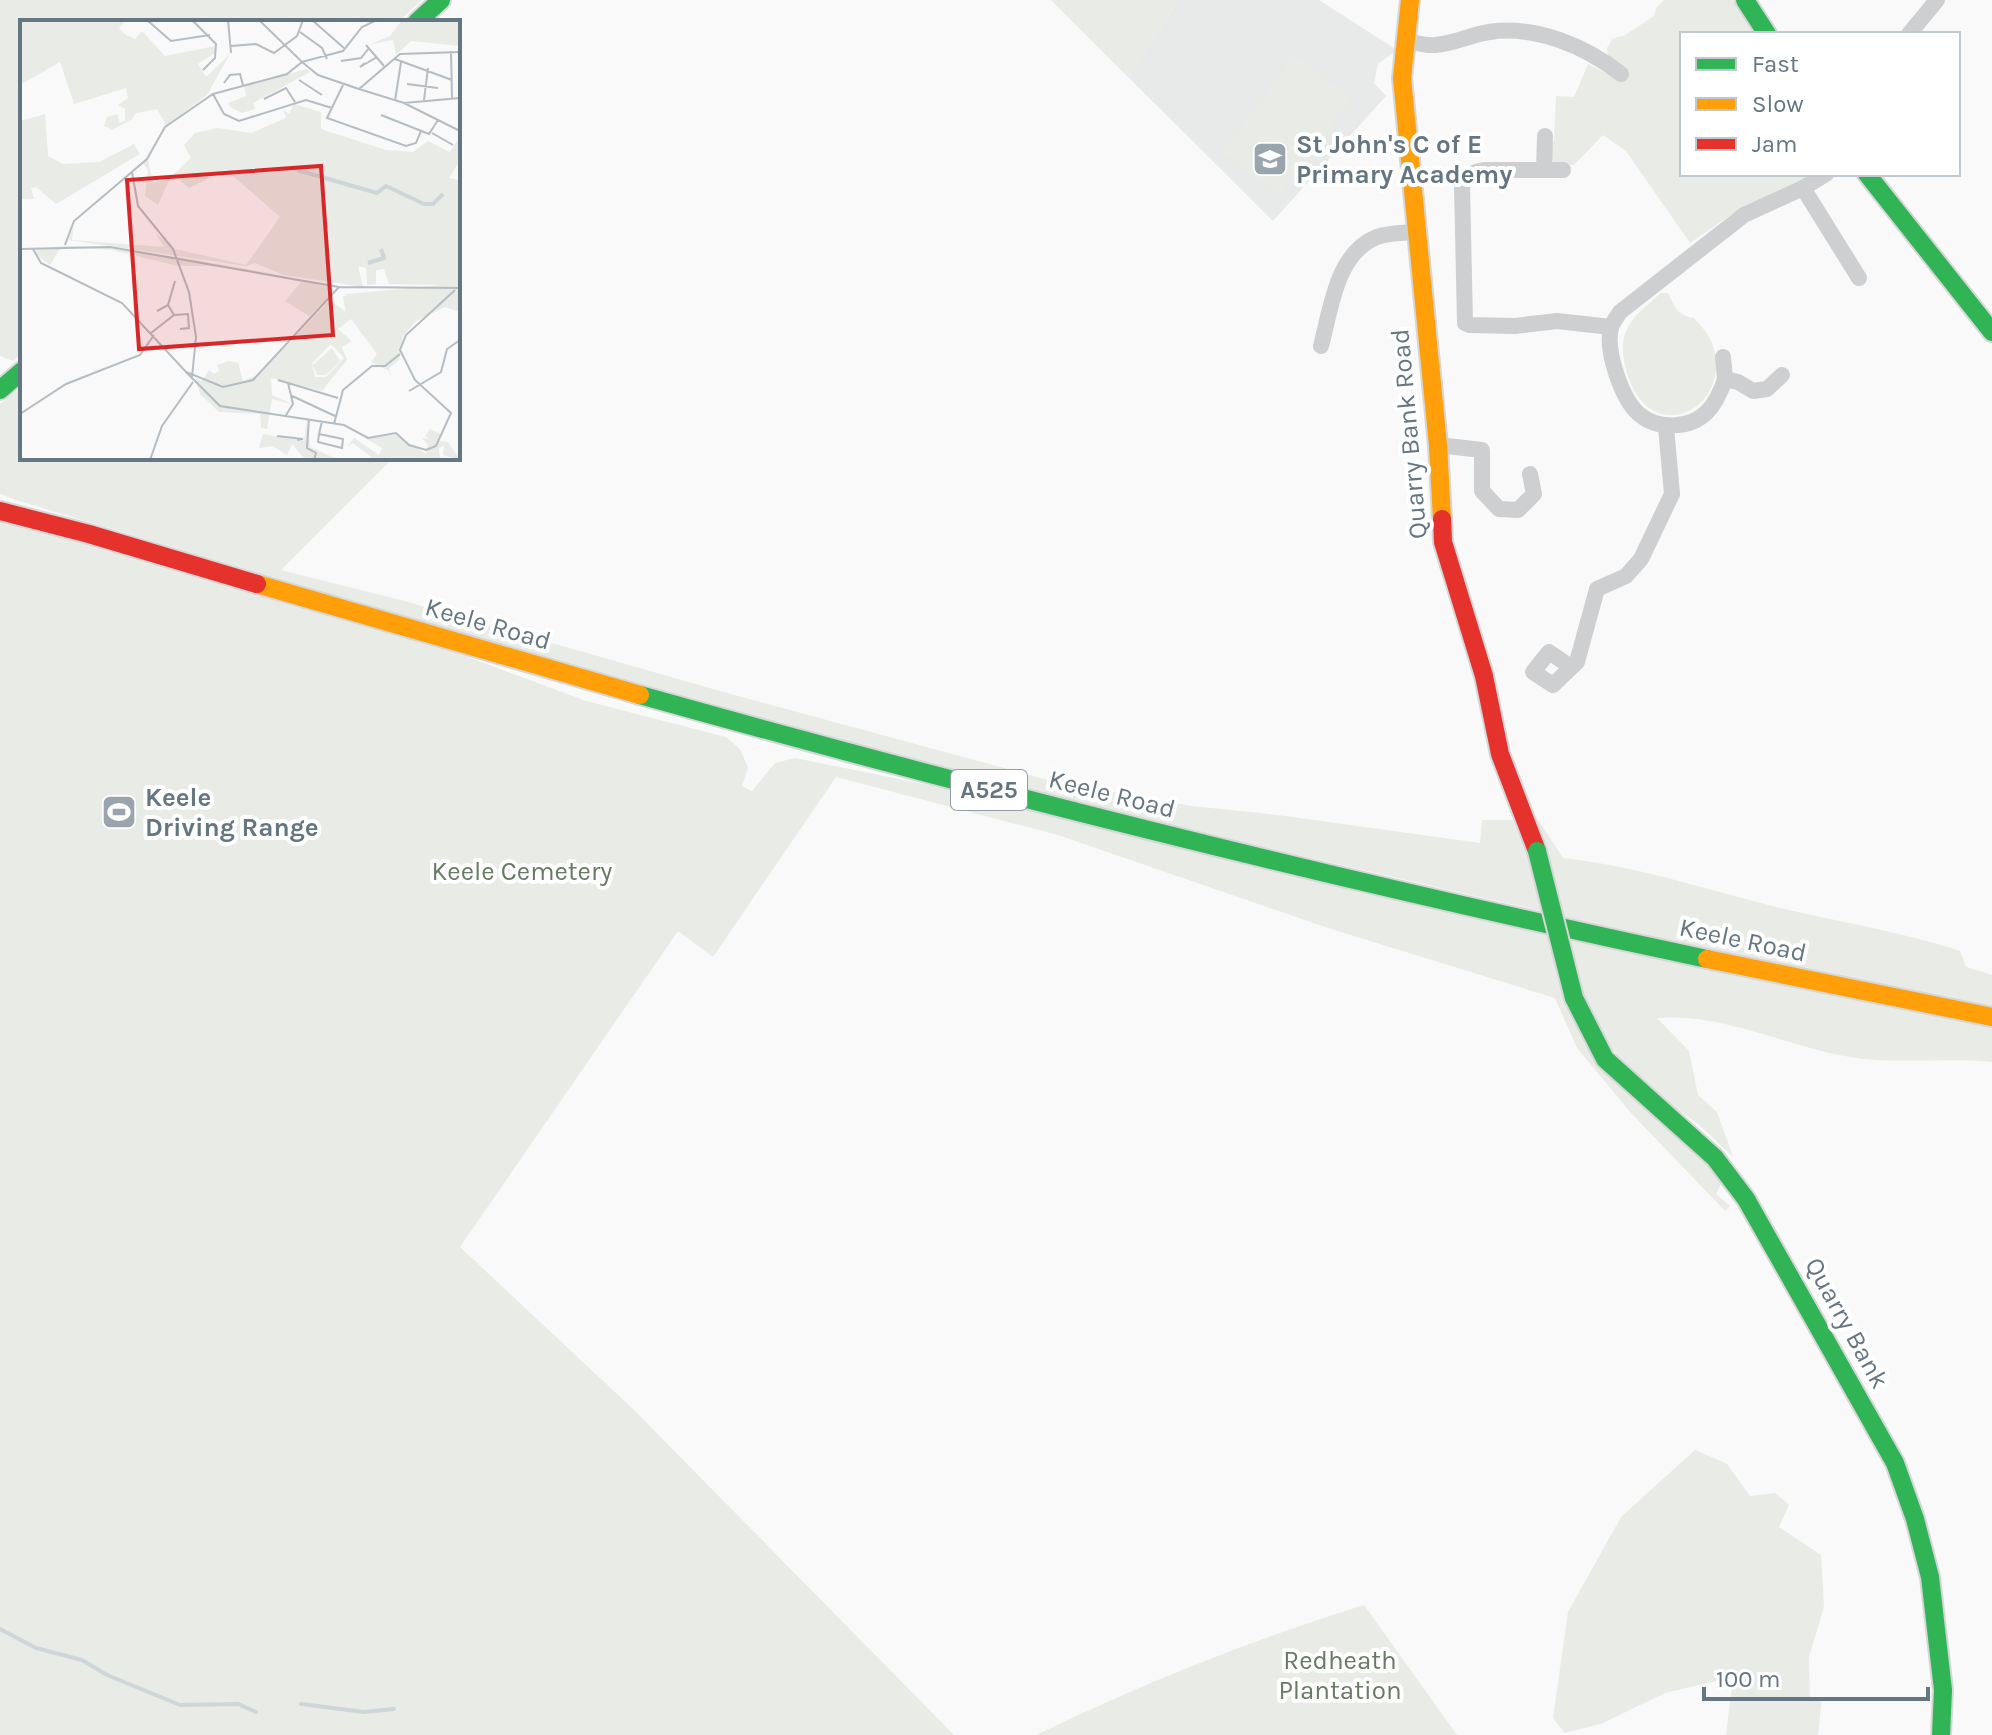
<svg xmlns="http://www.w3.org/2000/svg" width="1992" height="1735" font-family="Karla,sans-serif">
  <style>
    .built { fill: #e8e9e9 }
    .green { fill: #e8ebe6 }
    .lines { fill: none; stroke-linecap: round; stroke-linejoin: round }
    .stream { stroke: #ced6d9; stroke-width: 4 }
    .fast-casing { stroke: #d5d6d7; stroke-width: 22 }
    .slow-casing { stroke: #d5d6d7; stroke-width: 22 }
    .jam-casing { stroke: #d5d6d7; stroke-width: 22 }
    .street { stroke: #cecfd0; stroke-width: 16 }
    .fast { stroke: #30b455; stroke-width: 18 }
    .slow { stroke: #ff9f0a; stroke-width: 18 }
    .jam { stroke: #e5322d; stroke-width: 18 }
    .fast-bridge-casing { stroke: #d5d6d7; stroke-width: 22; stroke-linecap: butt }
    .fast-bridge { stroke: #30b455; stroke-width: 18 }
    .labels { text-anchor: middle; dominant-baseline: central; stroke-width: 8; stroke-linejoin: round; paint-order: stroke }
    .shield { fill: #fff; stroke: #939fa8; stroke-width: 2 }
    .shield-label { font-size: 24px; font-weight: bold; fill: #657683 }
    .poi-label { font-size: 26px; font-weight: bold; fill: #657683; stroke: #fff; text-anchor: start }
    .street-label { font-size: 26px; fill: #657683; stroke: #fff }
    .park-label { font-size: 26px; fill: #687a64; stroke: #fff }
    .inset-river { fill: none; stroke: #ced6d9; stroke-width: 4 }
    .inset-road { fill: none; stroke: #b5bdc3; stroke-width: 2 }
    .view { fill: #d62828; fill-opacity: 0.15; stroke: #d62828; stroke-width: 4 }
    .inset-edge { fill: none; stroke: #657683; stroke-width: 4 }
  </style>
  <rect width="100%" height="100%" fill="#f9f9f9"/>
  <path class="built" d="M 1178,0 L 1319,0 L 1397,50 L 1378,64 L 1374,83 L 1386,96 L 1273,221 L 1129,78 Z"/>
  <g class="green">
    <path d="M 0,0 L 422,0 L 398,22 L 22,22 L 22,353 L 13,361 L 0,356 Z"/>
    <path d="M 1051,0 L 1178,0 L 1129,78 Z"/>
    <path d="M 1664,0 L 1733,0 L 1756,34 L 1682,34 L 1682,174 L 1812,174 L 1792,187 L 1732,214 L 1690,243 L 1626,151 L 1603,135 L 1574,165 L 1555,163 L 1550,158 L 1550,144 L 1554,141 L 1556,96 L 1574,97 L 1588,64 L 1617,79 L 1625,68 L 1608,56 L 1607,48 L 1612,39 L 1625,35 L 1654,16 L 1656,8 Z"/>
    <path d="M 1294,55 L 1352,98 L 1280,195 L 1222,152 Z"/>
    <path d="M 1661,293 L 1668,293 C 1675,308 1677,315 1694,318 C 1700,325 1709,334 1712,343 C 1736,408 1649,453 1626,370 C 1616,329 1632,318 1661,293 Z"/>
    <path d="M 22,387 L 22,458 L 393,458 L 281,570 L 397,599 L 727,693 L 1052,781 L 1192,806 L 1278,815 L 1480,843 L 1482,820 L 1538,820 L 1563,858 C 1636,866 1705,889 1776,907 C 1838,922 1900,931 1960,951 L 1966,967 L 1992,975 L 1992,1009 L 1786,968 L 1060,800 L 611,680 L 16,500 L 0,494 L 0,404 Z"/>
    <path d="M 0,520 L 95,545 L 460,654 L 586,701 L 726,737 L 740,749 L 748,768 L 742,786 L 752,791 L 775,763 L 795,758 L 958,791 L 1085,825 L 1524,928 L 1992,1026 L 1992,1062 C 1945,1057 1896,1065 1850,1057 C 1785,1046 1724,1013 1657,1018 L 1689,1051 L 1698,1095 L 1717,1112 L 1733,1157 L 1698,1124 L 1643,1086 L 1631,1073 L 1601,1034 L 1585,996 L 1568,999 L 1596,1059 L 1611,1077 L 1684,1137 L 1722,1173 L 1723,1180 L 1716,1194 L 1730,1206 L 1725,1211 L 1632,1114 L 1577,1048 L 1555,998 L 1328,928 L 1058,835 L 836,777 L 713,957 L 678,931 L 460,1247 L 633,1409 L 954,1735 L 0,1735 Z"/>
    <path d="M 1695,1450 L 1727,1464 L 1750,1496 L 1775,1493 L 1789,1505 L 1779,1527 L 1821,1555 L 1824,1607 L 1809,1657 L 1810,1697 L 1822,1697 L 1818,1735 L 1726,1735 L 1733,1677 L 1665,1693 L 1603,1723 L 1565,1733 L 1553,1718 L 1568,1612 L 1621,1517 Z"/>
    <path d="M 1364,1605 L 1457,1735 L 1036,1735 C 1142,1684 1251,1640 1364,1605 Z"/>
  </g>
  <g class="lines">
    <g class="stream">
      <path d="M 0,1629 L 36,1648 L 82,1660 L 107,1675 L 180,1705 L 238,1704 L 256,1712"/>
      <path d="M 301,1704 L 364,1712 L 394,1709"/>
    </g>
    <g class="fast-casing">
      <g id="fast">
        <path d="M 1745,0 L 1767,34"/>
        <path d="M 417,22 L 441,0"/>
        <path d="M 1867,174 L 1992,332"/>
        <path d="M 0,390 L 22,371"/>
        <path d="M 640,695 C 993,794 1348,883 1707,959"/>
        <path d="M 1574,998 L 1605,1059 L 1715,1158 L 1746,1199 L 1895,1463 L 1915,1519 L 1930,1577 L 1943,1690 L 1941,1735"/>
      </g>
    </g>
    <g class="slow-casing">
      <g id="slow">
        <path d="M 1410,0 L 1402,78 L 1438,445 L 1442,519"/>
        <path d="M 257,584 L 640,695"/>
        <path d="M 1707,959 L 1992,1017"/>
      </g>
    </g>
    <g class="jam-casing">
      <g id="jam">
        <path d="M 0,511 L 89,534 L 257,584"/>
        <path d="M 1442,519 L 1443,542 L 1484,676 L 1500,754 L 1537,851"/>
      </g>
    </g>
    <g class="street">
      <path d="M 1909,34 L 1937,0"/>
      <path d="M 1405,40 C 1414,42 1425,46 1435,45 C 1454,44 1470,35 1489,32 C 1536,25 1585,46 1621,74"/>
      <path d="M 1544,170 L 1545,136"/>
      <path d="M 1563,170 L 1485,170 C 1472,172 1467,175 1462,187 L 1465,323 L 1470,325 L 1515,326 L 1557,321 L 1611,327"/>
      <path d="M 1803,188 L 1859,278"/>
      <path d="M 1321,346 C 1331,309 1336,253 1377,237 C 1388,233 1403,233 1415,232"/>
      <path d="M 1723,357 L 1725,379"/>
      <path d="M 1782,375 L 1767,389 L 1753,391 L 1738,382 L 1725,379 C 1721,391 1716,403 1707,412 C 1690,429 1657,430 1639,414 C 1622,400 1605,350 1611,328 C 1612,323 1617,317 1620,312 L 1744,215 L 1803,188 L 1826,174"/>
      <path d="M 1438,445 L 1482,450 L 1482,491 L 1499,509 L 1518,510 L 1534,494 L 1530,474"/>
      <path d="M 1571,667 L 1549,652 L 1533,672 L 1553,685 L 1577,662 L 1597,589 L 1626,576 L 1641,559 L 1672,494 L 1666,427"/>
    </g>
    <use href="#fast" class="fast"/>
    <use href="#slow" class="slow"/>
    <use href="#jam" class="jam"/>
    <g class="fast-bridge-casing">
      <path id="fast-bridge" d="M 1537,851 L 1574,998"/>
    </g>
    <use href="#fast-bridge" class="fast-bridge"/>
  </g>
  <defs>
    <g id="school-square" transform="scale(1.8)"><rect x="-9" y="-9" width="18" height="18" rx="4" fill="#99a4ac" stroke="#fff"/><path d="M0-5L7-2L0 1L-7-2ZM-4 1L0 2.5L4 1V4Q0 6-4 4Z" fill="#fff"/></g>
    <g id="stadium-square" transform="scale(1.8)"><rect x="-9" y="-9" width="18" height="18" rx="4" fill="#99a4ac" stroke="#fff"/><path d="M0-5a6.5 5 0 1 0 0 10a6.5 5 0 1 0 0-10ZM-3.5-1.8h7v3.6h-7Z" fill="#fff"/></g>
  </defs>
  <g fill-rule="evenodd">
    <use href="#school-square" x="1270" y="159"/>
    <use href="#stadium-square" x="119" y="812"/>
  </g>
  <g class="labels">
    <rect class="shield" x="951" y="770" width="76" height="40" rx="6"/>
    <g class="shield-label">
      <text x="989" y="790">A525</text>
    </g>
    <g class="poi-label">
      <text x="1296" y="144">St John's C of E<tspan x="1296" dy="30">Primary Academy</tspan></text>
      <text x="145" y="797">Keele<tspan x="145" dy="30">Driving Range</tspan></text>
    </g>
    <g class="street-label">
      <text transform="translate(1409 434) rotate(-95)">Quarry Bank Road</text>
      <text transform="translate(488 624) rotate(16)">Keele Road</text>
      <text transform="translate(1112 794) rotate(14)">Keele Road</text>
      <text transform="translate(1743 940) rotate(12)">Keele Road</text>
      <text transform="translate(1847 1323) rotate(61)">Quarry Bank</text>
    </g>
    <g class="park-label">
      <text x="522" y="871">Keele Cemetery</text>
      <text x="1340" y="1660">Redheath<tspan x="1340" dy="30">Plantation</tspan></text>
    </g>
  </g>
  <g transform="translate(20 20)">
    <rect width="440" height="440" fill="#f9f9f9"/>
    <path d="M 106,0 L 99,8 L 106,15 L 115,19 L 122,11 L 145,36 L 195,26 L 195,33 L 178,44 L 186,57 L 210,34 L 187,75 L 146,105 L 137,89 L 116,93 L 112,99 L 92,110 L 84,106 L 87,97 L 98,94 L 99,103 L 105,101 L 105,89 L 98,85 L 108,78 L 106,68 L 54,84 L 40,42 L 0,65 L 0,1 ZM 382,0 L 440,0 L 440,26 L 391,21 L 376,35 L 373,20 L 348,25 L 370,16 ZM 287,49 L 290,52 L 233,83 L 235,89 L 222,93 L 210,87 L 208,83 L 226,76 L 224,66 ZM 274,84 L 301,92 L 301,109 L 366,130 L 393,132 L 408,121 L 430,132 L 440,116 L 440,140 L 429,158 L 440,160 L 440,292 L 425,287 L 396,301 L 383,316 L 379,340 L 369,348 L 372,360 L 369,351 L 351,342 L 357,334 L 331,299 L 318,309 L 332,321 L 322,327 L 327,340 L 302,371 L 251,358 L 252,375 L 272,384 L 252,379 L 247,409 L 241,408 L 240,394 L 199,392 L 180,374 L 175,358 L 182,361 L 189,350 L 194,354 L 199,351 L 197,345 L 209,341 L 218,343 L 223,361 L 240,354 L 310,280 L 326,292 L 323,277 L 328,274 L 422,265 L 369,264 L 364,249 L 356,250 L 356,264 L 347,265 L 346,248 L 338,246 L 343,267 L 264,255 L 235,243 L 226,246 L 49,220 L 54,205 L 52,220 L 144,227 L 136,214 L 146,221 L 137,209 L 155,229 L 226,245 L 260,197 L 206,150 L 169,168 L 153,155 L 171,138 L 164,125 L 175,113 L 198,108 L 231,113 L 266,98 L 263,89 L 269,94 ZM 311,324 L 324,338 L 306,357 L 295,357 L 292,343 ZM 25,94 L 28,136 L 43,144 L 79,142 L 114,124 L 120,134 L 36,184 L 16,167 L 11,168 L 14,179 L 0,179 L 0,101 ZM 128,140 L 133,163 L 150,158 L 138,185 L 125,176 L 128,150 L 123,143 ZM 43,226 L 82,227 L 171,239 L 249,253 L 308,267 L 315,271 L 289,296 L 265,281 L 281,262 L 199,246 L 158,246 L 92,230 L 41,227 L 30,245 L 15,234 L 18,229 ZM 312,328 L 320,341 L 306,355 L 297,355 L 293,345 ZM 287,400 L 290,427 L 319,440 L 286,440 L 272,424 L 267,435 L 253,426 L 239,428 L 243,414 L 284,421 ZM 410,409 L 421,414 L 418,421 L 428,422 L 440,440 L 423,435 L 424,426 L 419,428 L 420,440 L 355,440 L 333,423 L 327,427 L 334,418 L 359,435 L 362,428 L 345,418 L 376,415 L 406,434 L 408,425 L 402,418 L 410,419 L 405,416 Z" fill="#e8ebe6" fill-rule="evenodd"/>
    <path class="inset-river" d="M 277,150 L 357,173 L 366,166 L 404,184 L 413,184 L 423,174M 348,243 L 364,238 L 361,229"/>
    <path class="inset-road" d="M 127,0 L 151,21 L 190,15M 172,0 L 196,24 L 195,38 L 183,50M 208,0 L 211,33M 239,0 L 282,42 L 323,31 L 342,7 L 357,0M 292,0 L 324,28M 280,12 L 302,28 L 307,39M 346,25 L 364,46M 211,26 L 236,24 L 254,33 L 277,16 L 283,0M 431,31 L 432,78M 375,39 L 432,60M 321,41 L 341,38 L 349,28M 345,43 L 340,47 L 357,37M 279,60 L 302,75M 204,63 L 210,55 L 220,54 L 223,65M 387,64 L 418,68M 323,65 L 307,98 L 386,126 L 396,123 L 401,111M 339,69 L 384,83 L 440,78M 193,74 L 204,94 L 219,101 L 286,80 L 312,88M 244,79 L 266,68 L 275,82M 404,80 L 408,48M 375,81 L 381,42M 384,83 L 440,111M 361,95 L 409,114 L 418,100M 412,113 L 433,125M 112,152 L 118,186 L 153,229 L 169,272 L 176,317 L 172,357M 45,225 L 54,201 L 127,139 L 145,107 L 193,74 L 267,54 L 282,42 L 298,55 L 339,69 L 380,34 L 440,32M 0,229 L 90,227 L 319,267 L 440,268M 13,229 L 21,243 L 102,283 L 166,352 L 203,367 L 233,360 L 319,267M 148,285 L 155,261M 154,295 L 168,294 L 169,308 L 160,309M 131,313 L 154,295 L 148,285 L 137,291M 166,352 L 200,386 L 324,405 L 348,418 L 376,413 L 389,425 L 406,430 L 416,426 L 431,393 L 395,360 L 380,330 L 386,315 L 435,270M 258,360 L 318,378M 389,371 L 421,352 L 427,329 L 440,320M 270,375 L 315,396M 0,394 L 46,364 L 120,335 L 134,315M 266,395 L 273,384 L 268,363M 289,399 L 287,428 L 296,433 L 294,440M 314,404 L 323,370 L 352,346 L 365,346 L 380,334M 299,414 L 323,419 L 322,428 L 298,422 L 299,414 L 302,401M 257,416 L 283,419 L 277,420M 130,440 L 142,406 L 173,362"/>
    <path class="view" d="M 301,146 L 313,315 L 119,329 L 107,160 Z"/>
    <rect width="440" height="440" class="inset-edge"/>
  </g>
  <rect x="1680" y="32" width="280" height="144" fill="#ffffff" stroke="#c1c8cd" stroke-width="2"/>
  <rect x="1696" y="58" width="40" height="12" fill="#30b455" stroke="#c1c8cd" stroke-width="2"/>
  <text x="1752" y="72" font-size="24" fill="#657683">Fast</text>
  <rect x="1696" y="98" width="40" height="12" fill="#ff9f0a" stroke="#c1c8cd" stroke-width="2"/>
  <text x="1752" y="112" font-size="24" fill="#657683">Slow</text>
  <rect x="1696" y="138" width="40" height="12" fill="#e5322d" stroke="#c1c8cd" stroke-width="2"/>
  <text x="1752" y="152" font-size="24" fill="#657683">Jam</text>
  <path d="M1704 1687v12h224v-12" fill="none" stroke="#657683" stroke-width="4"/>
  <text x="1716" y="1687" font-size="24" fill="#657683" stroke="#ffffff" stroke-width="6" paint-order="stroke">100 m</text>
</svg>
